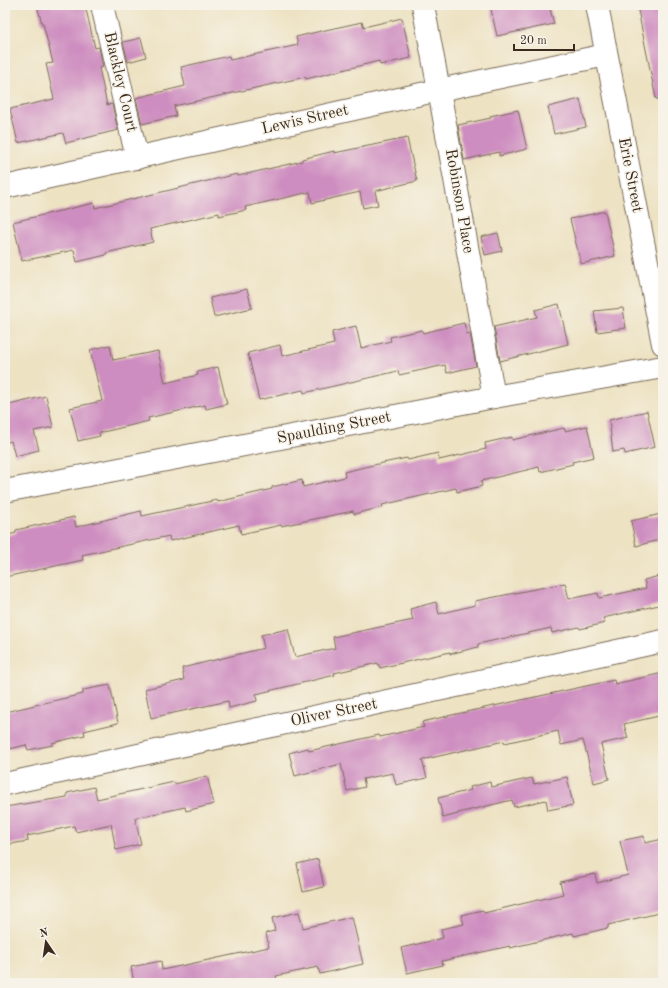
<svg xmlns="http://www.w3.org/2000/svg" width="668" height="988" font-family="'Old Standard TT',serif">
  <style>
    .building { fill: #ce8dc0 }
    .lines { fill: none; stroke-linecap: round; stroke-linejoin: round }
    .minor-casing { stroke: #796a57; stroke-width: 24 }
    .minor { stroke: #fff; stroke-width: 22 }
    .labels { text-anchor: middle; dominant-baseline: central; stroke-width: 3; stroke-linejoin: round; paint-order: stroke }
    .street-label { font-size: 16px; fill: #3b2a1e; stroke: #f7f3e8 }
  </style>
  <rect width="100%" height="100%" fill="#f7f3e8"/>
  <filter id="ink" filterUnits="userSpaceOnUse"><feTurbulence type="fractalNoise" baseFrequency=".025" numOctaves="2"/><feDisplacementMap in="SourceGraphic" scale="8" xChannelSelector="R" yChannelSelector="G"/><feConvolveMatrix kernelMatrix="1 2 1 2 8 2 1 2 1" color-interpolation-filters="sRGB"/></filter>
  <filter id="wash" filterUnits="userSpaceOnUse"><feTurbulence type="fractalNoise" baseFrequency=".012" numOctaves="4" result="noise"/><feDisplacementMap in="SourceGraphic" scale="16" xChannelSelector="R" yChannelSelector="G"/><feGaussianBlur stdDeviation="0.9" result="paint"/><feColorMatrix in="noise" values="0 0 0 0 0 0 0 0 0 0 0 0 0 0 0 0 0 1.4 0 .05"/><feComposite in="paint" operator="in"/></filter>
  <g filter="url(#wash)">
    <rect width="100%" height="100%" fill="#ede2c2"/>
    <g id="blocks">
      <g class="building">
        <path d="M 37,5 L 85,5 L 95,48 L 99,47 L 103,67 L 99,68 L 107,105 L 112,104 L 118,130 L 66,143 L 63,133 L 18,143 L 10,109 L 54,99 L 46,64 L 53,63 L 43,24 L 42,24 Z"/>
        <path d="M 490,5 L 549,5 L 554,24 L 497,36 Z"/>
        <path d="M 660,5 L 663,5 L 663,99 L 656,99 L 638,10 Z"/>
        <path d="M 402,18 L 411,58 L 380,65 L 379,61 L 306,79 L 305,77 L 174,106 L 176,116 L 142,124 L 136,98 L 185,86 L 181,67 L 229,56 L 230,60 L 298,45 L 296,37 L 321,31 L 362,22 L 364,27 Z"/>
        <path d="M 141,38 L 146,57 L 128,62 L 123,42 Z"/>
        <path d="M 580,99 L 586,127 L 554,134 L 548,107 Z"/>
        <path d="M 518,110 L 527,149 L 499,156 L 499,152 L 464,160 L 458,125 L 491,118 L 490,116 Z"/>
        <path d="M 407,138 L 417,181 L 375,191 L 378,205 L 363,208 L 360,192 L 312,203 L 310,192 L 245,207 L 246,210 L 219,216 L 219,213 L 150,229 L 153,242 L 106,253 L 106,255 L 77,262 L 74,250 L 22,261 L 13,222 L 94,203 L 95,208 L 237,174 L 238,176 L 302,161 L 302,159 L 334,151 L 334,153 Z"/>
        <path d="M 605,211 L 615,256 L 581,264 L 570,219 Z"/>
        <path d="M 498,233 L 502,251 L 485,255 L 481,237 Z"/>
        <path d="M 247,289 L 252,308 L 214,317 L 210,298 Z"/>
        <path d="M 559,304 L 568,344 L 500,361 L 494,327 L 537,317 L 535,310 Z"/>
        <path d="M 623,308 L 626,328 L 597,332 L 594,311 Z"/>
        <path d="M 464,323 L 467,334 L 470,333 L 476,366 L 447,373 L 445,365 L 399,375 L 398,371 L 304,393 L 303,390 L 259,400 L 248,353 L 280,345 L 282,356 L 334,344 L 332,332 L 356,326 L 361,348 L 391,341 L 390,337 L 422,330 L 423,333 Z"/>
        <path d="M 110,345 L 113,360 L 158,351 L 165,383 L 198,375 L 197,372 L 218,367 L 227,404 L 206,409 L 205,405 L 148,418 L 149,421 L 99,433 L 100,436 L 78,441 L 70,408 L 102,401 L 90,350 Z"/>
        <path d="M 46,396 L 53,427 L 34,431 L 39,450 L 15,456 L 11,441 L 5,443 L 5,406 Z"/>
        <path d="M 647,411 L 655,447 L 625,454 L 624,450 L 613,452 L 609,420 Z"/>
        <path d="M 587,426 L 594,457 L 572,462 L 573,464 L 540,472 L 539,467 L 481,481 L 482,486 L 457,492 L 456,488 L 382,505 L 383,507 L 354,514 L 353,511 L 281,526 L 281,525 L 241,534 L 239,525 L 170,541 L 169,536 L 82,555 L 83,560 L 5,577 L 5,536 L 16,533 L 16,530 L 74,517 L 76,527 L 141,511 L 142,516 L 217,500 L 218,502 L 272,489 L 272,487 L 302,480 L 303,487 L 345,477 L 344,472 L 373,465 L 407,458 L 408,460 L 438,453 L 439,460 L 486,449 L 485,443 L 512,437 L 512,440 L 564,428 L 565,431 Z"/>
        <path d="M 661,514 L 663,524 L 663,539 L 636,546 L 631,521 Z"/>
        <path d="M 663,575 L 663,604 L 603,618 L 605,623 L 580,629 L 579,627 L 552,633 L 551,628 L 478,644 L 478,647 L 450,654 L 450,652 L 380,668 L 378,663 L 334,673 L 335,675 L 256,694 L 257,701 L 229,708 L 228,701 L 151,718 L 145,689 L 184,680 L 182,668 L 264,648 L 261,635 L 288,629 L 295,657 L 335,648 L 333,637 L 413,620 L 410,609 L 436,602 L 439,614 L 475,605 L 475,601 L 565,583 L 569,599 L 598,593 L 599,598 L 646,588 L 644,580 Z"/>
        <path d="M 663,673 L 663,715 L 624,724 L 628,738 L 601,744 L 609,779 L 594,783 L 583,740 L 561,745 L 558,731 L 505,743 L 504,741 L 422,760 L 427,778 L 396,785 L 393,773 L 363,779 L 365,787 L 347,791 L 341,764 L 295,776 L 289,753 L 308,748 L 309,751 L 379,735 L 380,737 L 424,727 L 422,722 L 452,715 L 614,680 L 615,684 Z"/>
        <path d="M 110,685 L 118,723 L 84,731 L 85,735 L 52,743 L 53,745 L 28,750 L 26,745 L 5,750 L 5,712 L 83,694 L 83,690 Z"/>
        <path d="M 207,776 L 214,804 L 186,811 L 185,807 L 135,818 L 141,844 L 116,850 L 111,824 L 76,832 L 74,826 L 27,836 L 28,841 L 5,845 L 5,807 L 67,797 L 67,793 L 94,787 L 97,799 L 174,782 L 175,784 Z"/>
        <path d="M 567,777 L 573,805 L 548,810 L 546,800 L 514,807 L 512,800 L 458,813 L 458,814 L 443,818 L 438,798 L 471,790 L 470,787 L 490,782 L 491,787 L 532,778 L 534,784 Z"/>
        <path d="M 644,836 L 645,843 L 663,839 L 663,912 L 608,925 L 608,928 L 574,936 L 573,933 L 510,948 L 510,946 L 442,961 L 443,965 L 407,973 L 401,948 L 443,938 L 441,929 L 464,924 L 461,915 L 483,910 L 484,913 L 563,894 L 560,882 L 595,874 L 597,883 L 628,875 L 620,841 Z"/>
        <path d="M 318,859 L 324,887 L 303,892 L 297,864 Z"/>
        <path d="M 299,912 L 303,928 L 352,917 L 363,964 L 320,974 L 318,967 L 276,976 L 278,983 L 134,983 L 131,967 L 161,961 L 162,970 L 269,947 L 266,933 L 275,931 L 272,918 Z"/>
      </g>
    </g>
  </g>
  <g filter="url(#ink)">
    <use href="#blocks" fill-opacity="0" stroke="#796a57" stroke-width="1"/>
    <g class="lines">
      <g class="minor-casing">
        <g id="minor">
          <path d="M 102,5 L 137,158"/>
          <path d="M 423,5 L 439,90 L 494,397"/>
          <path d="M 597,5 L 663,344"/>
          <path d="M 5,187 L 439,90 L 606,55"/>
          <path d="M 5,491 L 494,397 L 663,367"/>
          <path d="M 5,784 L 663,641"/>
        </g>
      </g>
      <use href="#minor" class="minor"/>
    </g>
  </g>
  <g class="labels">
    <g class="street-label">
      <text transform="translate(120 82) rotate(77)">Blackley Court</text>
      <text transform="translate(305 120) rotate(-13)">Lewis Street</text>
      <text transform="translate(630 175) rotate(79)">Erie Street</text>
      <text transform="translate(459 201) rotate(80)">Robinson Place</text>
      <text transform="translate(334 428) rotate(-11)">Spaulding Street</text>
      <text transform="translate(334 713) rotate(-12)">Oliver Street</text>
    </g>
  </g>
  <rect width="668" height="988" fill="none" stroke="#f7f3e8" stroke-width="20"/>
  <g transform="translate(46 942) rotate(347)" stroke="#f7f3e8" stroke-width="3" paint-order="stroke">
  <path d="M0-3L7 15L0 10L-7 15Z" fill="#3b2a1e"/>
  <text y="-6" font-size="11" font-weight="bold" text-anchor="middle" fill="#3b2a1e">N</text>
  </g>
  <path d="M514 44v6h60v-6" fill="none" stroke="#3b2a1e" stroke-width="2"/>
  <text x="520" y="44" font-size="12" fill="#3b2a1e" stroke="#f7f3e8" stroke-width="3" paint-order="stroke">20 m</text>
</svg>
